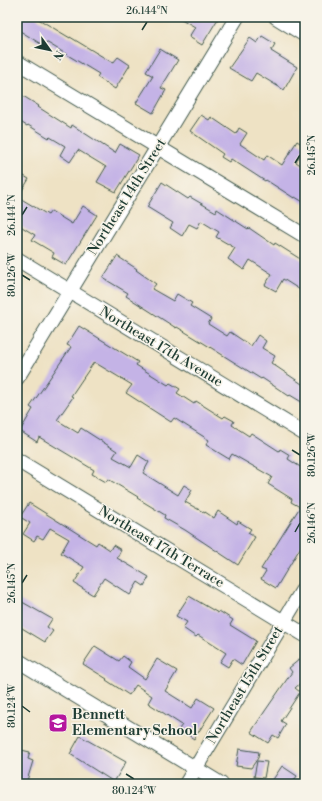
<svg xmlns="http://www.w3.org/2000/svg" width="322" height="801" font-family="'Libre Bodoni',serif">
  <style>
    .building { fill: #c4b3e6 }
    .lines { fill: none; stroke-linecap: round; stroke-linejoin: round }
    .minor-casing { stroke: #3e564a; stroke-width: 16 }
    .minor { stroke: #fff; stroke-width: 14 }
    .ticks { fill: none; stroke: #1f3d34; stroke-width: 1.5 }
    .labels { text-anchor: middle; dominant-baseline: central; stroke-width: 3; stroke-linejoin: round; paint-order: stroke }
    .street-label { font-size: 14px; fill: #1f3d34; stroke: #f7f3e8 }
    .poi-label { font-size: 14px; font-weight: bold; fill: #1f3d34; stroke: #f7f3e8; text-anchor: start }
    .neatline { fill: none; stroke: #1f3d34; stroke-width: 1.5 }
    .ticks-label { font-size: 10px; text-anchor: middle; fill: #1f3d34 }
  </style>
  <rect width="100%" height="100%" fill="#f7f3e8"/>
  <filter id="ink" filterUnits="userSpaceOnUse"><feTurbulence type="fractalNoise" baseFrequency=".025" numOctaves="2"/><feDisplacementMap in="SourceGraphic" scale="8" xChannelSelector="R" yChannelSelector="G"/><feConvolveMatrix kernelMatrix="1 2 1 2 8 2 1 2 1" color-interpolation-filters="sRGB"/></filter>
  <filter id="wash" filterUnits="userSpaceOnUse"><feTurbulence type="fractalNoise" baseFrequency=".012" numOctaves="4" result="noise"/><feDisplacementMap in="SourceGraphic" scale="16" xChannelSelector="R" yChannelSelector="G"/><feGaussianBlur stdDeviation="0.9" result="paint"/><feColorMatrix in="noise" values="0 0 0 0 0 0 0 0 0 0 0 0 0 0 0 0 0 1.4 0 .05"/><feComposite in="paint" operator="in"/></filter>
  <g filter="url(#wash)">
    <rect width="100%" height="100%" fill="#eee2c4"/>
    <g id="blocks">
      <g class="building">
        <path d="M 17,17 L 35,17 L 70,38 L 70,37 L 113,63 L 118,57 L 130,65 L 115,89 L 97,77 L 99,74 L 46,42 L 44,46 L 17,29 Z"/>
        <path d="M 178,17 L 219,17 L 202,45 L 189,37 L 195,27 Z"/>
        <path d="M 262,36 L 275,44 L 271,51 L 297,67 L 284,90 L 256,73 L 251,81 L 229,68 L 250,38 L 257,43 Z"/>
        <path d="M 160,49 L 178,60 L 161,88 L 166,90 L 153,113 L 136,103 L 153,76 L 146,72 Z"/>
        <path d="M 23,96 L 39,106 L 38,107 L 71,128 L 72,125 L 115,153 L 120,144 L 139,155 L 116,192 L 97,182 L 106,167 L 78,150 L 70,162 L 60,155 L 65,146 L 50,137 L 49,138 L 28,125 L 27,126 L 17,120 L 17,106 Z"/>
        <path d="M 201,115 L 209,120 L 211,117 L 236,134 L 239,128 L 247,133 L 240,144 L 264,160 L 267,155 L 282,165 L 297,141 L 305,146 L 296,162 L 305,168 L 305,203 L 295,197 L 294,198 L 266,180 L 265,181 L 231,159 L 229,162 L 221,157 L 223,154 L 190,131 Z"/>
        <path d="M 17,172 L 29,179 L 18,197 L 48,215 L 51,211 L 72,224 L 83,206 L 97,215 L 66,265 L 52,257 L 54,253 L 32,240 L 35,235 L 17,224 Z"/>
        <path d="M 162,182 L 188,199 L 190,197 L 216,212 L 217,209 L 248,229 L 249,228 L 274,245 L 275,243 L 305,262 L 305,293 L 283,279 L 276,291 L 265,285 L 272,274 L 250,260 L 244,270 L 228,259 L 235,248 L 216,237 L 219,232 L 201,221 L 197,228 L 189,224 L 182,236 L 170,228 L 173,223 L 147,207 Z"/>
        <path d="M 117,256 L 137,269 L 136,270 L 156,284 L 152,289 L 173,301 L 177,294 L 192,303 L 190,306 L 211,319 L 208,324 L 227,336 L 230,332 L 251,346 L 258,335 L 266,341 L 262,348 L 275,356 L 271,363 L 305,386 L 305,404 L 290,395 L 289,396 L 262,378 L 261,379 L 205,344 L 177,327 L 176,328 L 148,310 L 126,296 L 128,293 L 103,278 Z"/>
        <path d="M 79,326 L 138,362 L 136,365 L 168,385 L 170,383 L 180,389 L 177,393 L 194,404 L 196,401 L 223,418 L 225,416 L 234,421 L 232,425 L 249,436 L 251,433 L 279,451 L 280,449 L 290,455 L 288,459 L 305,470 L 305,540 L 276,588 L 261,579 L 266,571 L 261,569 L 300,507 L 291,502 L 292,499 L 268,484 L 272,477 L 232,454 L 229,459 L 206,445 L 209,440 L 174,418 L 171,422 L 126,393 L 132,385 L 94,362 L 71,396 L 73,397 L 57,420 L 78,433 L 81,428 L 95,437 L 117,451 L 113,457 L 131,467 L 138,455 L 149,462 L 143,473 L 178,495 L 184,485 L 192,490 L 185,502 L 205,513 L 205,512 L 214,518 L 218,511 L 237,524 L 238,521 L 251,529 L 248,533 L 255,537 L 238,565 L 185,530 L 164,518 L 165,515 L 137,498 L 138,497 L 108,479 L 106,482 L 92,474 L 94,470 L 39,437 L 37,442 L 20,431 L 33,409 L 30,407 L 71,347 L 67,345 Z"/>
        <path d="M 29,503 L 96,545 L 98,542 L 110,550 L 113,545 L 121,550 L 117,558 L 149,577 L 144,586 L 138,582 L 130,595 L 104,578 L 93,595 L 74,583 L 84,567 L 61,553 L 69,539 L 50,528 L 43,539 L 37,536 L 34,541 L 23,534 L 30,523 L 20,517 Z"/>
        <path d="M 189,596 L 218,613 L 219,611 L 233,620 L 230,625 L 256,641 L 242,665 L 233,659 L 228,667 L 220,662 L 226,653 L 198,635 L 196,637 L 183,628 L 187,622 L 176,616 Z"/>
        <path d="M 17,599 L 52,619 L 47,627 L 53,631 L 45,642 L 17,625 Z"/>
        <path d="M 95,646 L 119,661 L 123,656 L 131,662 L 128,667 L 145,679 L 157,659 L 177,671 L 165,691 L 192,708 L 198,698 L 214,708 L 194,739 L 179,729 L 182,725 L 148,703 L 152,696 L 136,685 L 129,695 L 106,680 L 107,679 L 83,664 Z"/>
        <path d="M 305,655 L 305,679 L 295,688 L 300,692 L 281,721 L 286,724 L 278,738 L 273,735 L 268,743 L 251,732 L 265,711 L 292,672 L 289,668 Z"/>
        <path d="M 80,736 L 126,762 L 114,782 L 70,754 Z"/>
        <path d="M 17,749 L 30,752 L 28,759 L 33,761 L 26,784 L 17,784 Z"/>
        <path d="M 239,749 L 259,752 L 258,758 L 251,768 L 236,766 Z"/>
        <path d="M 257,761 L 267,762 L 264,778 L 254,777 Z"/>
        <path d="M 282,766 L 297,776 L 292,784 L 270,784 Z"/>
      </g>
    </g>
  </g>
  <g filter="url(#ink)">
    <use href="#blocks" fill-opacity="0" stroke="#3e564a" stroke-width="1"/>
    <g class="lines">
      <g class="minor-casing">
        <g id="minor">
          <path d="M 276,17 L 305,35"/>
          <path d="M 17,62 L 305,236"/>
          <path d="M 17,259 L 305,434"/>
          <path d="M 17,378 L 237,17"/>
          <path d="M 17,460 L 305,635"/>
          <path d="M 17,660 L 221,784"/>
          <path d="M 186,784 L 305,586"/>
        </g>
      </g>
      <use href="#minor" class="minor"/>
    </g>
  </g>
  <path class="ticks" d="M 142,30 L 147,22M 295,163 L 300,155M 22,215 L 27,207M 22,275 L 30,280M 292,450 L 300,455M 295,532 L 300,523M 22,583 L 27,575M 22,706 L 30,712M 126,774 L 134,779"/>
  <defs>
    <g id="school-square" transform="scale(1)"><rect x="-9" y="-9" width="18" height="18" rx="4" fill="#b5179e" stroke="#f7f3e8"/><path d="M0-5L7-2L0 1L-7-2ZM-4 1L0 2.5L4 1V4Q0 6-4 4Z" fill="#fff"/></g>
  </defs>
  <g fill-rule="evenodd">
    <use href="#school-square" x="58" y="723"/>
  </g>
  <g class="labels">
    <g class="street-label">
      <text transform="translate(127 197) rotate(-58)">Northeast 14th Street</text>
      <text transform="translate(161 347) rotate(31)">Northeast 17th Avenue</text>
      <text transform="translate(161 547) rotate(31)">Northeast 17th Terrace</text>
      <text transform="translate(245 685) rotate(-59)">Northeast 15th Street</text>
    </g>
    <g class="poi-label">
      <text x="72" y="715">Bennett<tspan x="72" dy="16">Elementary School</tspan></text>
    </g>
  </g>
  <rect width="322" height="801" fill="none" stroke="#f7f3e8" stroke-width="44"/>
  <g transform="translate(50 50) rotate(123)" stroke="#f7f3e8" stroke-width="3" paint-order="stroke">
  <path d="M0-3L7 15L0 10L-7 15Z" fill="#1f3d34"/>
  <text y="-6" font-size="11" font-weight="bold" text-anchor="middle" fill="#1f3d34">N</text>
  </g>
  <rect x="22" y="22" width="278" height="757" class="neatline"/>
  <g class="ticks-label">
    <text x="147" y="14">26.144°N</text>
    <text transform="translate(311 155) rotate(-90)" y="4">26.145°N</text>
    <text transform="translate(11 215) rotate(-90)" y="4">26.144°N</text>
    <text transform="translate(11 275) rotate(-90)" y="4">80.126°W</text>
    <text transform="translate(311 455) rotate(-90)" y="4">80.126°W</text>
    <text transform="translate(311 523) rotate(-90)" y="4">26.146°N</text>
    <text transform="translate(11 583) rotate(-90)" y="4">26.145°N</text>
    <text transform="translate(11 706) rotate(-90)" y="4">80.124°W</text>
    <text x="134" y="794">80.124°W</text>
  </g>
</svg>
